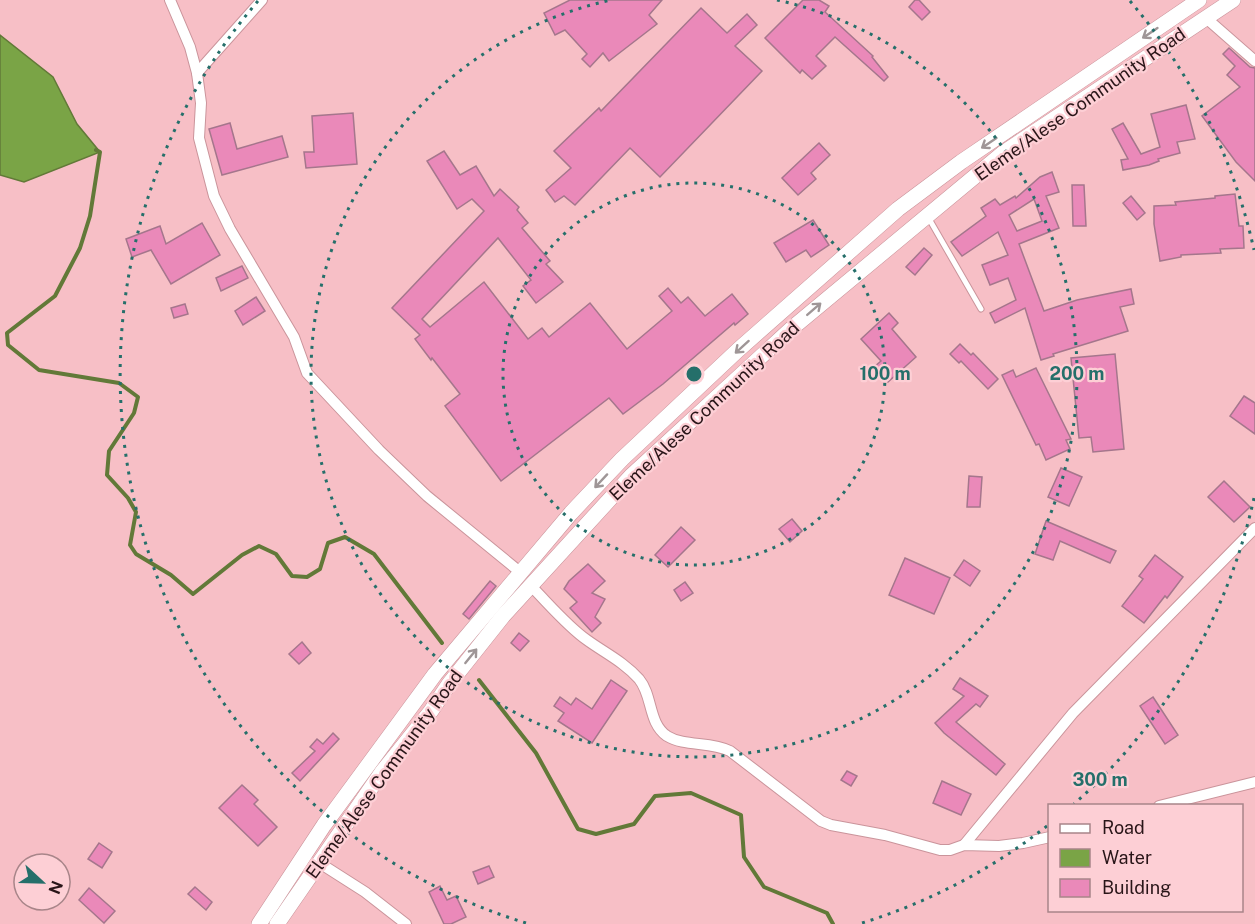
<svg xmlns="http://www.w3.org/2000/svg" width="1255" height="924" font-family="'Public Sans',sans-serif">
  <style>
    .water { fill: #7aa446; stroke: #627938; stroke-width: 1.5 }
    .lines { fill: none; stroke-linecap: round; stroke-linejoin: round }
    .stream { stroke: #627938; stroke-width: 4 }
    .building { fill: #ea89b9; stroke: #a5768c; stroke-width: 1.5; fill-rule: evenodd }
    .service-casing { stroke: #ca949b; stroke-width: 7 }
    .minor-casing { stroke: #ca949b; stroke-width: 12 }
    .primary-casing { stroke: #ca949b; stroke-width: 16 }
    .service { stroke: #fff; stroke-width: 5 }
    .minor { stroke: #fff; stroke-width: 10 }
    .primary { stroke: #fff; stroke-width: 15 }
    .oneway { stroke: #9f9697 }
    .ring { fill: none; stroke: #256f6a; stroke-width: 3; stroke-dasharray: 3 6 }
    .labels { text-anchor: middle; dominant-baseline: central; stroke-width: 4.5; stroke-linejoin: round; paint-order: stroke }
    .street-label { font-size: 18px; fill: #291518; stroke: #fdcfd5 }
    .centre { fill: #256f6a; stroke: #fdcfd5; stroke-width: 3 }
    .ring-label { font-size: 18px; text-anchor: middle; font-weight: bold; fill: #256f6a; stroke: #fdcfd5; stroke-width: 4.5; stroke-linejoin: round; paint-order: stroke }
  </style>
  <rect width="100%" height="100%" fill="#f7bfc6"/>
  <path class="water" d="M 0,35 L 53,77 L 77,124 L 100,152 L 24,182 L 0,175 Z"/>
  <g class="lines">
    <g class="stream">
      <path d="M 96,150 L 100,152 L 90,216 L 80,248 L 55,296 L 7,333 L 8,345 L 39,370 L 119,383 L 138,397 L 134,413 L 109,451 L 107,475 L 128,498 L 136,512 L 130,545 L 136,554 L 171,575 L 193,594 L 242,555 L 259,546 L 276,554 L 292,576 L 307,577 L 320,569 L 328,543 L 345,537 L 374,554 L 442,643"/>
      <path d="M 479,680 L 536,753 L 578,829 L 596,834 L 634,824 L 655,796 L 691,793 L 741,815 L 744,857 L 764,887 L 827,913 L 833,924"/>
    </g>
  </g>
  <g class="building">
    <path d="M 570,0 L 662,0 L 649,15 L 657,24 L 609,61 L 603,53 L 590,67 L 582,59 L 587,54 L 565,30 L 555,35 L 544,13 Z"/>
    <path d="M 803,0 L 819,0 L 829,6 L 825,12 L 873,56 L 872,57 L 888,77 L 884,81 L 835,37 L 816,56 L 826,66 L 812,79 L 802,70 L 800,73 L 765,38 Z"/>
    <path d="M 915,0 L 919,0 L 930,12 L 922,20 L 909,7 Z"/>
    <path d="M 701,8 L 727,33 L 747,14 L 757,25 L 735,46 L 762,71 L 660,177 L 630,148 L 575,205 L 564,196 L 555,202 L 546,190 L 571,168 L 554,151 L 599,108 L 601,111 Z"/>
    <path d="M 1229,48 L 1250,67 L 1255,68 L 1255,181 L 1236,162 L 1202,116 L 1240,87 L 1227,75 L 1235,66 L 1223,54 Z"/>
    <path d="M 1186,105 L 1195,139 L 1177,142 L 1180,153 L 1158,159 L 1159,161 L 1149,165 L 1123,170 L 1121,160 L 1128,159 L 1112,129 L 1123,123 L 1141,154 L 1160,147 L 1151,114 Z"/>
    <path d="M 353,113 L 357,164 L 306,168 L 304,152 L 314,152 L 312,116 Z"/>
    <path d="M 230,123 L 237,149 L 282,136 L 288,157 L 222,175 L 209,129 Z"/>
    <path d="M 819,143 L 830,155 L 811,173 L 816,179 L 798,195 L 782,178 Z"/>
    <path d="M 444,151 L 460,175 L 476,166 L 494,196 L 500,189 L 519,207 L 517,210 L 528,223 L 522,228 L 550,261 L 546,264 L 563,282 L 536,303 L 523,286 L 531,280 L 498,238 L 422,319 L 430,327 L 484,282 L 528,339 L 542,328 L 549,337 L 590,303 L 627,349 L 672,311 L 659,296 L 668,288 L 681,303 L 688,297 L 705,316 L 732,294 L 748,314 L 735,325 L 734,323 L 663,384 L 623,414 L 609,398 L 501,481 L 445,406 L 460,394 L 432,358 L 431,360 L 415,339 L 420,335 L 392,308 L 484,211 L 472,199 L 457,209 L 427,161 Z"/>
    <path d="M 1052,172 L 1059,192 L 1046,196 L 1059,228 L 1019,244 L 1044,311 L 1077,300 L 1131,289 L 1134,304 L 1120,307 L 1128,331 L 1053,354 L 1054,356 L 1041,360 L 1025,308 L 995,323 L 990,313 L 1016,300 L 1008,278 L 990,285 L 982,265 L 1008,255 L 998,232 L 962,256 L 951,242 L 986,216 L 981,208 L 995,199 L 1000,205 L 1015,196 L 1016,198 L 1040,177 ZM 1034,199 L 1042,221 L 1017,231 L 1009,215 Z"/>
    <path d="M 1072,185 L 1084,185 L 1086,226 L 1073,226 Z"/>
    <path d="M 1235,194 L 1239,226 L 1243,226 L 1244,248 L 1220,249 L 1221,253 L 1181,255 L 1181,257 L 1160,261 L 1154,224 L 1154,206 L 1176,205 L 1175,202 L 1215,198 L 1215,196 Z"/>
    <path d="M 1131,196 L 1145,213 L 1137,220 L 1123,203 Z"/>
    <path d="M 813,220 L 829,245 L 811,257 L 806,250 L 786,262 L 774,243 Z"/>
    <path d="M 202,223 L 220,255 L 171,284 L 151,250 L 132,257 L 126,239 L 160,226 L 166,244 Z"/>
    <path d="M 924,248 L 932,255 L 915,275 L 906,267 Z"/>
    <path d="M 242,266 L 248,278 L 221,291 L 216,278 Z"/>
    <path d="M 256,297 L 265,311 L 243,325 L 235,311 Z"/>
    <path d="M 185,304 L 188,314 L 174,318 L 171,308 Z"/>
    <path d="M 889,313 L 898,323 L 892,329 L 916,357 L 888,382 L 874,367 L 881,361 L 861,339 Z"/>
    <path d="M 960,344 L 971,355 L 973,353 L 998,379 L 988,389 L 961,361 L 959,363 L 950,354 Z"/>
    <path d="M 1115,354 L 1124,449 L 1093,452 L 1091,437 L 1079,438 L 1071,358 Z"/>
    <path d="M 1036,368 L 1071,439 L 1066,440 L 1070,449 L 1046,460 L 1039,444 L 1036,445 L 1002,375 L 1013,370 L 1016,377 Z"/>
    <path d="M 1244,396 L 1255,403 L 1255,434 L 1230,416 Z"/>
    <path d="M 1061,468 L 1082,477 L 1069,506 L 1048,497 Z"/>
    <path d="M 969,476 L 982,477 L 980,507 L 967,507 Z"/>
    <path d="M 1224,481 L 1250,507 L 1234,522 L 1208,497 Z"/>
    <path d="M 792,519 L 802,531 L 790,542 L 779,529 Z"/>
    <path d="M 1046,521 L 1116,551 L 1110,563 L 1060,541 L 1053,560 L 1035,554 Z"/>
    <path d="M 681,527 L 695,540 L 668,567 L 655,555 Z"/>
    <path d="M 1155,555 L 1183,577 L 1167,598 L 1165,596 L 1144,623 L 1122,606 L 1143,579 L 1139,576 Z"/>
    <path d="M 905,558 L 950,578 L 934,614 L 889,595 Z"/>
    <path d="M 964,560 L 980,571 L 970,586 L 954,575 Z"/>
    <path d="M 588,564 L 605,581 L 592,593 L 605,599 L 595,617 L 601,623 L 592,632 L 570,608 L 577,602 L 564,589 L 569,581 Z"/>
    <path d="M 490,581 L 496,586 L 469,619 L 463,614 Z"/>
    <path d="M 685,582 L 693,593 L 681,601 L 674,590 Z"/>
    <path d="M 519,633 L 529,641 L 520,651 L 511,643 Z"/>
    <path d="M 302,642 L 311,653 L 299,664 L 289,654 Z"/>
    <path d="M 960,678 L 988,696 L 980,707 L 976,704 L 956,722 L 1005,764 L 996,775 L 944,733 L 935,723 L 964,696 L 953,689 Z"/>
    <path d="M 611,680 L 627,691 L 592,743 L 558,721 L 564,713 L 554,706 L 560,697 L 571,705 L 576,698 L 592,709 Z"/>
    <path d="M 1153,697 L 1178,735 L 1165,744 L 1140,706 Z"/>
    <path d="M 333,733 L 339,739 L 300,781 L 292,773 L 315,751 L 310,747 L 317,739 L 323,744 Z"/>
    <path d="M 847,771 L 857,776 L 851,786 L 841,780 Z"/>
    <path d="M 942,781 L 971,794 L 961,815 L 933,803 Z"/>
    <path d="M 242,785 L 258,800 L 254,804 L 277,827 L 258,846 L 219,808 Z"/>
    <path d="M 99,843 L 112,852 L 102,868 L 88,859 Z"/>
    <path d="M 489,866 L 494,877 L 478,884 L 473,872 Z"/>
    <path d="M 440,886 L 447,900 L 456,896 L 466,917 L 451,924 L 444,924 L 429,892 Z"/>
    <path d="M 195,887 L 212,902 L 206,910 L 188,894 Z"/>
    <path d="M 89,888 L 115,911 L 104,923 L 79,900 Z"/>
  </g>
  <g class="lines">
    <g class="service-casing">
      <path id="service" d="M 928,217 L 981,309"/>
    </g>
    <g class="minor-casing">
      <g id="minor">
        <path d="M 170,0 L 190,47 L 197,73 L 201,103 L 199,138 L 214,196 L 230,229 L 294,337 L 307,373 L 379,450 L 427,496 L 520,572"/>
        <path d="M 1206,18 L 1255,61"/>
        <path d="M 197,73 L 262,0"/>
        <path d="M 530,585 C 548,603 567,626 587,640 C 605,653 624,662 639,679 C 653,696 648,723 667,736 C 685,747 710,741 730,751 L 821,821 L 831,825 L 885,835 L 940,850 L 950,850 L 964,845 L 999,846 L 1023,843 L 1050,837"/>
        <path d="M 1159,806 L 1255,782"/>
        <path d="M 964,845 L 1073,713 L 1255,528"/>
        <path d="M 318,862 L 365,892 L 406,924"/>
      </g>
    </g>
    <g class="primary-casing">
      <g id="primary">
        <path d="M 259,924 L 324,825 L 435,674 L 571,513 L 622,459 L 738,350 L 898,209 L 961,162 L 1199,0"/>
        <path d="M 277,924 L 382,772 L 431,711 L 449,684 L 503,616 L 631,476 L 791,329 L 1003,153 L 1233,0"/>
      </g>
    </g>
    <use href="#service" class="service"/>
    <use href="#minor" class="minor"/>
    <use href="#primary" class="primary"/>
  </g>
  <defs><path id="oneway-shaft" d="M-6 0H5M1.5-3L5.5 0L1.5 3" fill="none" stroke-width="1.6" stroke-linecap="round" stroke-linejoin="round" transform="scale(1.5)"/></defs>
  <g class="oneway">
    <use href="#oneway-shaft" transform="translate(1150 33) rotate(146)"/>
    <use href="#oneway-shaft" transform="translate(989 143) rotate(146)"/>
    <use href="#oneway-shaft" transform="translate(814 309) rotate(-41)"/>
    <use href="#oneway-shaft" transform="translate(742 347) rotate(138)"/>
    <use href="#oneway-shaft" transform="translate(601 481) rotate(133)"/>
    <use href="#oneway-shaft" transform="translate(471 656) rotate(-51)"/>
  </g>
  <g class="ring">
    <circle cx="694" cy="374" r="191"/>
    <path d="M777 0A383 383 0 1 1 611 0"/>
    <path d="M1254 498A574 574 0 0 1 1074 804M1047 826A574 574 0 0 1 862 923M526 923A574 574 0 0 1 258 1M1130 1A574 574 0 0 1 1254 250"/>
  </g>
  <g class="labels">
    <g class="street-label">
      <text transform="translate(1080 104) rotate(-35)">Eleme/Alese Community Road</text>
      <text transform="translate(704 411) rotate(-43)">Eleme/Alese Community Road</text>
      <text transform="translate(384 774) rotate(-54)">Eleme/Alese Community Road</text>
    </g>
  </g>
  <circle cx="694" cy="374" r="9" class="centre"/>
  <g class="ring-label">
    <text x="885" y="380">100 m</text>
    <text x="1077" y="380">200 m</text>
    <text x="1100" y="786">300 m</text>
  </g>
  <rect x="1048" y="804" width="195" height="108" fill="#fdcfd5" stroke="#a88589" stroke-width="1.5"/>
  <rect x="1060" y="824" width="30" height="9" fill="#ffffff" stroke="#a88589" stroke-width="1.5"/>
  <text x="1102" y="834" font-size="18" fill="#291518">Road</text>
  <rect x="1060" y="849" width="30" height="18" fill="#7aa446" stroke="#a88589" stroke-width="1.5"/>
  <text x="1102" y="864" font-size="18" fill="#291518">Water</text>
  <rect x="1060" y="879" width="30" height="18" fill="#ea89b9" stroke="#a88589" stroke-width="1.5"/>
  <text x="1102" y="894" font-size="18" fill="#291518">Building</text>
  <g transform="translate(42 882) rotate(112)"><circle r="28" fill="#fdcfd5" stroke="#a88589" stroke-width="1.5"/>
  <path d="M0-4.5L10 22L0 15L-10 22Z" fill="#256f6a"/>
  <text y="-9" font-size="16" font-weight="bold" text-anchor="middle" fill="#291518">N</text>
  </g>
</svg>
